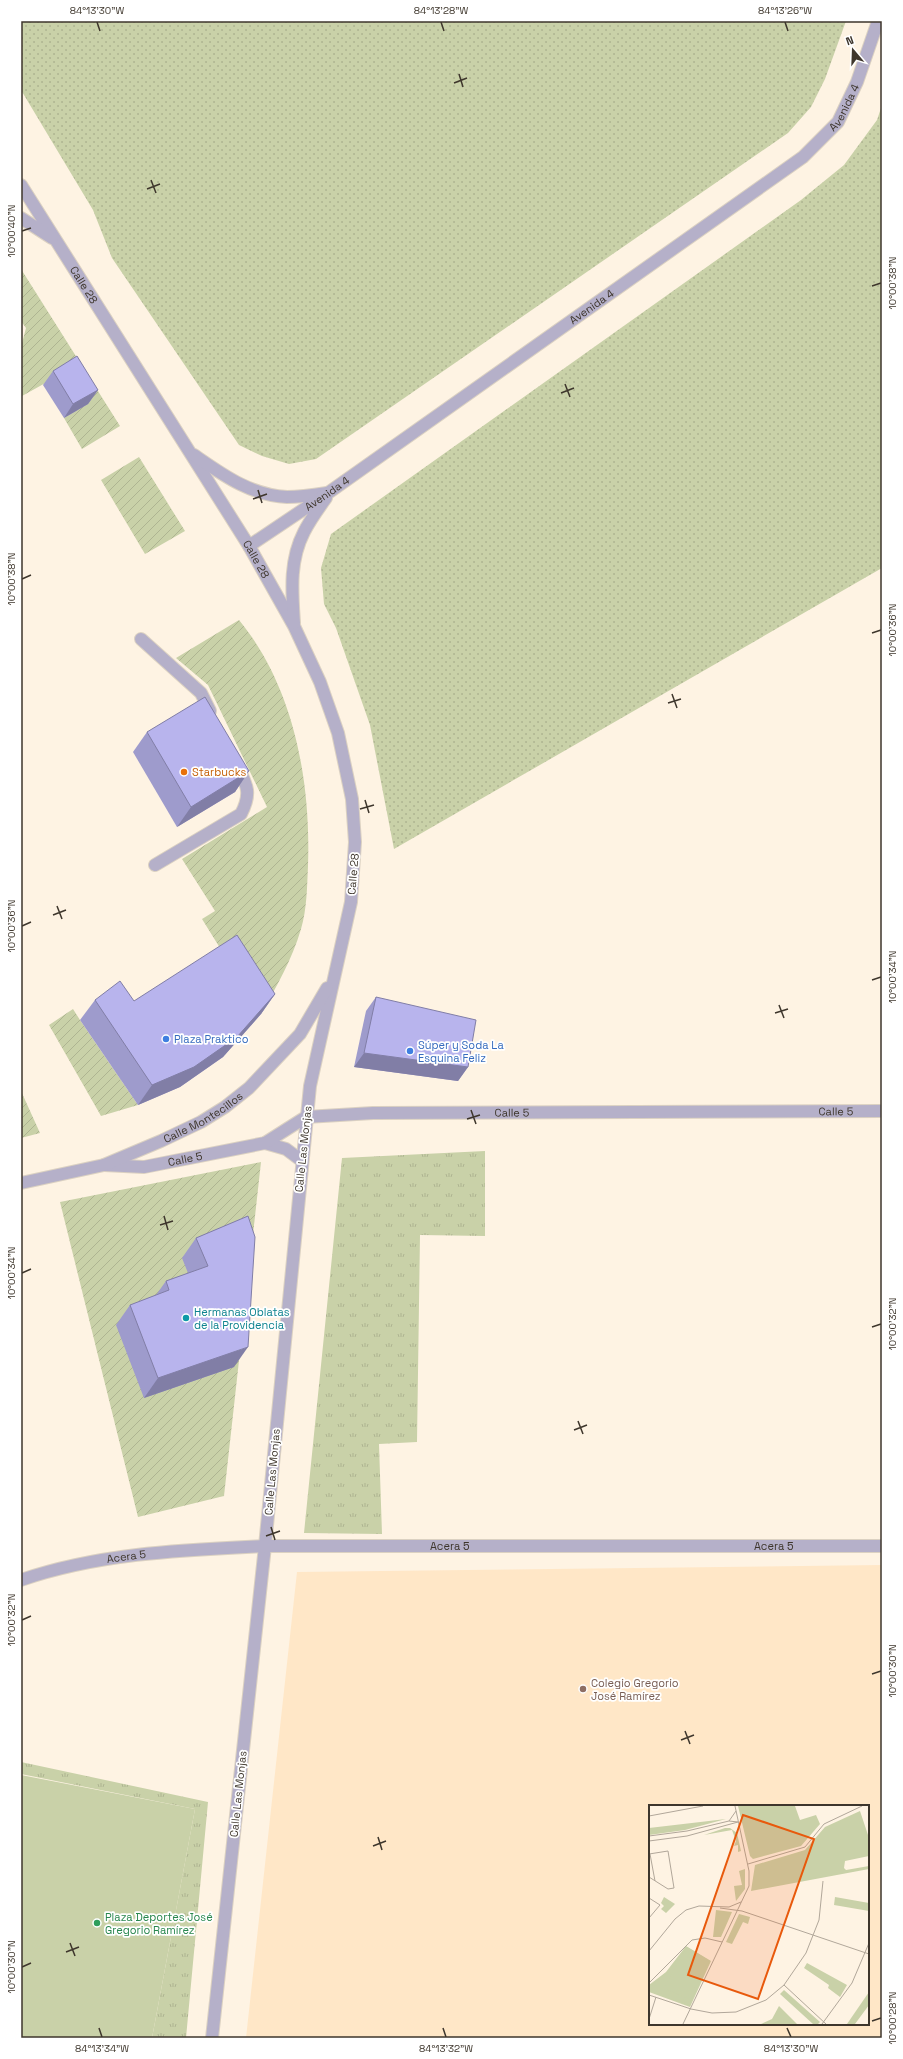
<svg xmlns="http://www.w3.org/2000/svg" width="903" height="2059" font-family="'Space Grotesk',sans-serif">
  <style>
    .built { fill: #ffe7c7; fill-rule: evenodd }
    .grass { fill: url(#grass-dots) }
    .park { fill: url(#park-tufts) }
    .garden { fill: url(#garden-furrows) }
    .pitch { fill: #c9d1a8 }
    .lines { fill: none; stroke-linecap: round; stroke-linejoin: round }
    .minor-casing { stroke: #dbd1c2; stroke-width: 14 }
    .minor { stroke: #b5b0c9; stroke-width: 12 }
    .wall { fill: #9e9bcc }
    .shaded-wall { fill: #817ea6 }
    .building { fill: #b8b4ed; stroke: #817ea6 }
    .ticks { fill: none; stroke: #3e362c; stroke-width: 1.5 }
    .food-dot { fill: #e8710a; stroke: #fff; stroke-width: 1.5 }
    .shop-dot { fill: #3f7fe0; stroke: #fff; stroke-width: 1.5 }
    .culture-dot { fill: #0f9aa8; stroke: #fff; stroke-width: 1.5 }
    .education-dot { fill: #8d6e63; stroke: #fff; stroke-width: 1.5 }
    .leisure-dot { fill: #2e9e5b; stroke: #fff; stroke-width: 1.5 }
    .labels { text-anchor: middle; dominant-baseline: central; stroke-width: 3.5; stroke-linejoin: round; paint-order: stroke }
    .street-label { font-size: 11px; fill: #3e362c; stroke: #fff }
    .food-label { font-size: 11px; fill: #c56008; stroke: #fff; text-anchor: start }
    .shop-label { font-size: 11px; fill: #366cbe; stroke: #fff; text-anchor: start }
    .culture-label { font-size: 11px; fill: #0d838f; stroke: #fff; text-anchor: start }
    .education-label { font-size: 11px; fill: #785e54; stroke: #fff; text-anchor: start }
    .leisure-label { font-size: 11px; fill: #27864d; stroke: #fff; text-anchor: start }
    .inset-road { fill: none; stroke: #b1a79a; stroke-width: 1 }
    .view { fill: #e8590c; fill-opacity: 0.15; stroke: #e8590c; stroke-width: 2 }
    .inset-edge { fill: none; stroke: #3e362c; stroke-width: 2 }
    .neatline { fill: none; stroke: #3e362c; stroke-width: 1.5 }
    .ticks-label { font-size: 10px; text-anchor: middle; fill: #3e362c }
  </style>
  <defs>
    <pattern id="grass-dots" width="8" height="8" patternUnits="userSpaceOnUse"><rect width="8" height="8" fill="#c9d1a8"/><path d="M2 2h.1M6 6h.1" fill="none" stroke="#aeb491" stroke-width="1.8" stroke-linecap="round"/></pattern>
    <pattern id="park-tufts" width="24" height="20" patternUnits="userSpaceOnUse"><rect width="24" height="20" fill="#c9d1a8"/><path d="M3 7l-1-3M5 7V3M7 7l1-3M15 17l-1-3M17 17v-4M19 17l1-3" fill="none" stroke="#aeb491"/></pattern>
    <pattern id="garden-furrows" width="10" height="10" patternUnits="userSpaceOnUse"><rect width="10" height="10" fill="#c9d1a8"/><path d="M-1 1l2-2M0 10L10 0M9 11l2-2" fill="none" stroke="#aeb491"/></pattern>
  </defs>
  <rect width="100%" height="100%" fill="#fef3e3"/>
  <path class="built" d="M 882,1565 L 882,2038 L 246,2038 L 297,1572 ZM 650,1806 L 868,1806 L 868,2024 L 650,2024 Z"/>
  <g class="grass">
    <path d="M 21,21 L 846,21 L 825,79 L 811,107 L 788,133 L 316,459 L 289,464 L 262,456 L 239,445 L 112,258 L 93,210 L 21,90 Z"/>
    <path d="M 882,105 L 882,568 L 394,849 L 370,725 L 336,628 L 324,604 L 321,568 L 331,534 L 801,200 L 844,165 L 877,120 Z"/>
  </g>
  <g class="park">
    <path d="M 485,1151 L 485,1236 L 420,1235 L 417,1442 L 379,1444 L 382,1534 L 304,1533 L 342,1158 Z"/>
    <path d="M 21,1762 L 208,1802 L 186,2038 L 152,2038 L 195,1809 L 21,1774 Z"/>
  </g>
  <g class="garden">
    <path d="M 21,269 L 120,426 L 82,449 L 64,418 L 87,404 L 67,371 L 22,396 L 21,394 L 21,347 L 26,328 L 21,321 Z"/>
    <path d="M 139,457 L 185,531 L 145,554 L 101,480 Z"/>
    <path d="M 239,620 C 294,687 311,781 308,866 C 307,887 307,909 301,929 C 292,960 276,987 261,1014 L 202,919 L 215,911 L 182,859 L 267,807 L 208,685 L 176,658 Z"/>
    <path d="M 73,1009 L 80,1020 L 138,1105 L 101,1116 L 49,1025 Z"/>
    <path d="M 21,1091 L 40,1133 L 21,1138 Z"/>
    <path d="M 261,1162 L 224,1496 L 138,1517 L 60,1202 Z"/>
  </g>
  <path class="pitch" d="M 21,1775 L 195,1809 L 152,2038 L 21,2038 Z"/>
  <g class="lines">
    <g class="minor-casing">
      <g id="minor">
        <path id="s1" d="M 21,185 L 249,546 L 294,626 L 320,682 L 338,733 L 352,799 L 355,842 L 351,902 L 310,1086 L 265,1546 L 212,2038"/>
        <path d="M 21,218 L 52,238"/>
        <path d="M 194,455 C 223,475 250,495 287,497 C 300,497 314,495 327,493"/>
        <path id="s2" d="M 249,546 L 328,493 L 803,157 L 838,122 L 857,82 L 878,21"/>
        <path d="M 294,623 C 292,592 289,561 304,532 C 310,520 318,509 326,498"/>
        <path d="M 141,639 L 201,693 L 210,711"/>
        <path d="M 155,865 L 241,814 C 252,793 247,785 237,765"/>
        <path d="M 265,1143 L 286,1149 L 302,1161"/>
        <path id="s3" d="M 104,1165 L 144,1167 L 265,1143 L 306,1117 L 373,1113 L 882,1111"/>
        <path id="s4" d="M 21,1183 L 104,1165 L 161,1141 L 201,1122 L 225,1107 L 249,1088 L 300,1034 L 327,988"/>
        <path id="s5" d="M 21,1580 C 100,1553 182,1550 265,1546 L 882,1546"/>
      </g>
    </g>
    <use href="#minor" class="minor"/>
  </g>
  <g class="wall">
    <path d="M 53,371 L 98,390 L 88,404 L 64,418 L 43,385 Z"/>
    <path d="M 147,732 L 249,771 L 235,792 L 177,827 L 133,752 Z"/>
    <path d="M 275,994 L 261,1014 L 223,1057 L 180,1087 L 138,1105 L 80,1020 L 95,1000 L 134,1001 Z"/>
    <path d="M 376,997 L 468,1067 L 458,1081 L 354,1067 L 366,1011 Z"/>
    <path d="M 248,1216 L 234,1367 L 144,1398 L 116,1325 L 130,1305 L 156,1295 L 166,1281 L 188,1273 L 182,1258 L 196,1238 Z"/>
  </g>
  <g class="shaded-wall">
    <path d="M 98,390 L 88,404 L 64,418 L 73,404 Z"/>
    <path d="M 249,771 L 235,792 L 177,827 L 191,807 Z"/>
    <path d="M 275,994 L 261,1014 L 223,1057 L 180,1087 L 138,1105 L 152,1085 Z"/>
    <path d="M 364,1053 L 468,1067 L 458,1081 L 354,1067 Z"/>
    <path d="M 248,1347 L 234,1367 L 144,1398 L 158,1378 Z"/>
  </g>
  <g class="building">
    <path d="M 77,356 L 98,390 L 73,404 L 53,371 Z"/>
    <path d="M 205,697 L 249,771 L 191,807 L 147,732 Z"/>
    <path d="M 237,935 L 275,994 L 237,1037 L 194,1067 L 152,1085 L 95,1000 L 120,981 L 134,1001 Z"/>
    <path d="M 376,997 L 476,1020 L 468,1067 L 364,1053 Z"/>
    <path d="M 248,1216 L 255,1237 L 248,1347 L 158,1378 L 130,1305 L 169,1290 L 166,1281 L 208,1266 L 196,1238 Z"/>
  </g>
  <path class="ticks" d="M 97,22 L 100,31M 441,22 L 444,31M 785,22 L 788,31M 459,74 L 463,87M 454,83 L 467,78M 151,180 L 156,193M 147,189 L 160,184M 22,231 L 31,228M 872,286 L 881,283M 565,384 L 570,397M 561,393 L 574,388M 258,490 L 262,503M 253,499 L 267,494M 22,579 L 31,575M 872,633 L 881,630M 672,694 L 677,708M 668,703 L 681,699M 365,800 L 369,813M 360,809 L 374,805M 57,906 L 62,919M 53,915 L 66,910M 22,926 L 31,922M 872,980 L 881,977M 779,1005 L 784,1018M 775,1013 L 788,1009M 471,1110 L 476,1124M 467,1119 L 480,1115M 164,1216 L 168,1230M 160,1225 L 173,1221M 22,1273 L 31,1269M 872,1327 L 881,1324M 578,1421 L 583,1434M 574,1430 L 587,1425M 271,1527 L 275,1540M 266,1536 L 280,1531M 22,1620 L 31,1616M 872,1674 L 881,1671M 685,1731 L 690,1744M 681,1740 L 694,1735M 378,1837 L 382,1850M 373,1846 L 386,1841M 70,1943 L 75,1956M 66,1952 L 79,1947M 22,1967 L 31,1963M 872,2021 L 881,2018M 99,2028 L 102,2037M 443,2028 L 446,2037M 787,2028 L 791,2037"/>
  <circle class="food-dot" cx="184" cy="772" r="4"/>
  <g class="shop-dot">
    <circle cx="166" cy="1039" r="4"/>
    <circle cx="410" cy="1051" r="4"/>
  </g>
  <circle class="culture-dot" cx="186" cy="1318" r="4"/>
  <circle class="education-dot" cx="583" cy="1689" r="4"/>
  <circle class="leisure-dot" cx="97" cy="1923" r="4"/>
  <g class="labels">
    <g class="street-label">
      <text stroke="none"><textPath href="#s2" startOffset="742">Avenida 4</textPath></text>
      <text stroke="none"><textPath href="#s1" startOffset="118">Calle 28</textPath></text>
      <text stroke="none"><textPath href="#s2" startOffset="418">Avenida 4</textPath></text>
      <text stroke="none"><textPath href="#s2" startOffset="94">Avenida 4</textPath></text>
      <text stroke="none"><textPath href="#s1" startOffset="442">Calle 28</textPath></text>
      <text transform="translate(353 874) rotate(-85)">Calle 28</text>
      <text stroke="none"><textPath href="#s3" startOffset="742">Calle 5</textPath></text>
      <text stroke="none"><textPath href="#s3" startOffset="418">Calle 5</textPath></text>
      <text stroke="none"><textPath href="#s4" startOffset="195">Calle Montecillos</textPath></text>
      <text transform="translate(303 1149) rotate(-84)">Calle Las Monjas</text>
      <text stroke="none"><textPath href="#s3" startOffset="82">Calle 5</textPath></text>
      <text transform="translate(272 1472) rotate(-85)">Calle Las Monjas</text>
      <text stroke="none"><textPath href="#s5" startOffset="432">Acera 5</textPath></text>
      <text stroke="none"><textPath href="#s5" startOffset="756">Acera 5</textPath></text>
      <text stroke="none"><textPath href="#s5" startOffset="108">Acera 5</textPath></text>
      <text transform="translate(238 1794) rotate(-84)">Calle Las Monjas</text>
    </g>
    <g class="food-label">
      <text x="192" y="772">Starbucks</text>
    </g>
    <g class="shop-label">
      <text x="174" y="1039">Plaza Praktico</text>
      <text x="418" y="1045">Súper y Soda La<tspan x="418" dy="13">Esquina Feliz</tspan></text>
    </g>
    <g class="culture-label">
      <text x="194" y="1312">Hermanas Oblatas<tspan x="194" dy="13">de la Providencia</tspan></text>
    </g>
    <g class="education-label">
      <text x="591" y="1683">Colegio Gregorio<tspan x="591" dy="13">José Ramírez</tspan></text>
    </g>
    <g class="leisure-label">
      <text x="105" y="1917">Plaza Deportes José<tspan x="105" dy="13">Gregorio Ramírez</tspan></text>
    </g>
  </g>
  <g transform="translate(649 1805)">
    <rect width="220" height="220" fill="#fef3e3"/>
    <path d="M 89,1 L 146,1 L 151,15 L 167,10 L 171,19 L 152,41 L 104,54 L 101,51 ZM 211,6 L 220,33 L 220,51 L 196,56 L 195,63 L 197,65 L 220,61 L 220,64 L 102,86 L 106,60 L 156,45 L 176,22 ZM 77,14 L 36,25 L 0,30 L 0,23 ZM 130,201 L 148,219 L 112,219 L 123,214 Z" fill="#c9d1a8"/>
    <path d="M 15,92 L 26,99 L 17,108 L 12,104 L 15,101 L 12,98 ZM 186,92 L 220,98 L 220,106 L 185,100 ZM 90,109 L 101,112 L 99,119 L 94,117 L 83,139 L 77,137 ZM 37,141 L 62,156 L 41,202 L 0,187 L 0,180 L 17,167 ZM 158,158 L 198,180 L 191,192 L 179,183 L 180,180 L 155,163 ZM 135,185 L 171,217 L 169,219 L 164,219 L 131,189 ZM 220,187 L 220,200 L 206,219 L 198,219 Z" fill="#c9d1a8"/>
    <path d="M 76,23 L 81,23 L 88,28 L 92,46 L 89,47 L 89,40 L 85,41 L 87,36 L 83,25 L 55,30 ZM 96,64 L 96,84 L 87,96 L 85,81 L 93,80 L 90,66 ZM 67,105 L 83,107 L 72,132 L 64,132 Z" fill="#c9d1a8"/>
    <path d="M 38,142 L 61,156 L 39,194 L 15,183 Z" fill="#c9d1a8"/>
    <path class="inset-road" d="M 0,11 L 54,1M 80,16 L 87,6M 0,31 L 38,26 L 80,16 L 89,17M 0,36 L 38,31 L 89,17M 0,49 L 19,46 L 25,83 L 19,84 L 0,72M 1,49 L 6,76M 99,59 L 156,42 L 175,19 L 213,1M 0,93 L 11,100 L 0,113M 71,103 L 93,106 L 220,149M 0,146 L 26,114 L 37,105 L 50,101 L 80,102 L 92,97M 0,178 L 43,135 L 56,133 L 73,137M 135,180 L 177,219M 0,190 L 42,204 L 63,208 L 87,207 L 117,195 L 135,180 L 157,148 L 170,115 L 174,76M 0,214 L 7,192M 34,219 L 100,81 L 100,66 L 86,1M 173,219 L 203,178 L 220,138"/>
    <path class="view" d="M 94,10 L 165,34 L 109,194 L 39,170 Z"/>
    <rect width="220" height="220" class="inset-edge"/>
  </g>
  <rect width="903" height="2059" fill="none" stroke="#ffffff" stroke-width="44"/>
  <g transform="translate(853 50) rotate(341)" stroke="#ffffff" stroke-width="3" paint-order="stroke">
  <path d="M0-3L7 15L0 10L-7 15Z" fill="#3e362c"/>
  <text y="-6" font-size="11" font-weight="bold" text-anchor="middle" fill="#3e362c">N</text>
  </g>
  <rect x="22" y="22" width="859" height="2015" class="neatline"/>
  <g class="ticks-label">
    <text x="97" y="14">84°13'30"W</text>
    <text x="441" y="14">84°13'28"W</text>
    <text x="785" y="14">84°13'26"W</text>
    <text transform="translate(11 231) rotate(-90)" y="4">10°00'40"N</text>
    <text transform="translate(892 283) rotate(-90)" y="4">10°00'38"N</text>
    <text transform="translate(11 579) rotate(-90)" y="4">10°00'38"N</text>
    <text transform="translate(892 630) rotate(-90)" y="4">10°00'36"N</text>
    <text transform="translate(11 926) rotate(-90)" y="4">10°00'36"N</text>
    <text transform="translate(892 977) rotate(-90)" y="4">10°00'34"N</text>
    <text transform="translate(11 1273) rotate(-90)" y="4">10°00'34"N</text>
    <text transform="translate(892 1324) rotate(-90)" y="4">10°00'32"N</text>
    <text transform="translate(11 1620) rotate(-90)" y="4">10°00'32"N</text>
    <text transform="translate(892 1671) rotate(-90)" y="4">10°00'30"N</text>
    <text transform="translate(11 1967) rotate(-90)" y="4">10°00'30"N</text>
    <text transform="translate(892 2018) rotate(-90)" y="4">10°00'28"N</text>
    <text x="102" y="2052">84°13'34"W</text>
    <text x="446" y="2052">84°13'32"W</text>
    <text x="791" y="2052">84°13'30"W</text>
  </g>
</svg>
